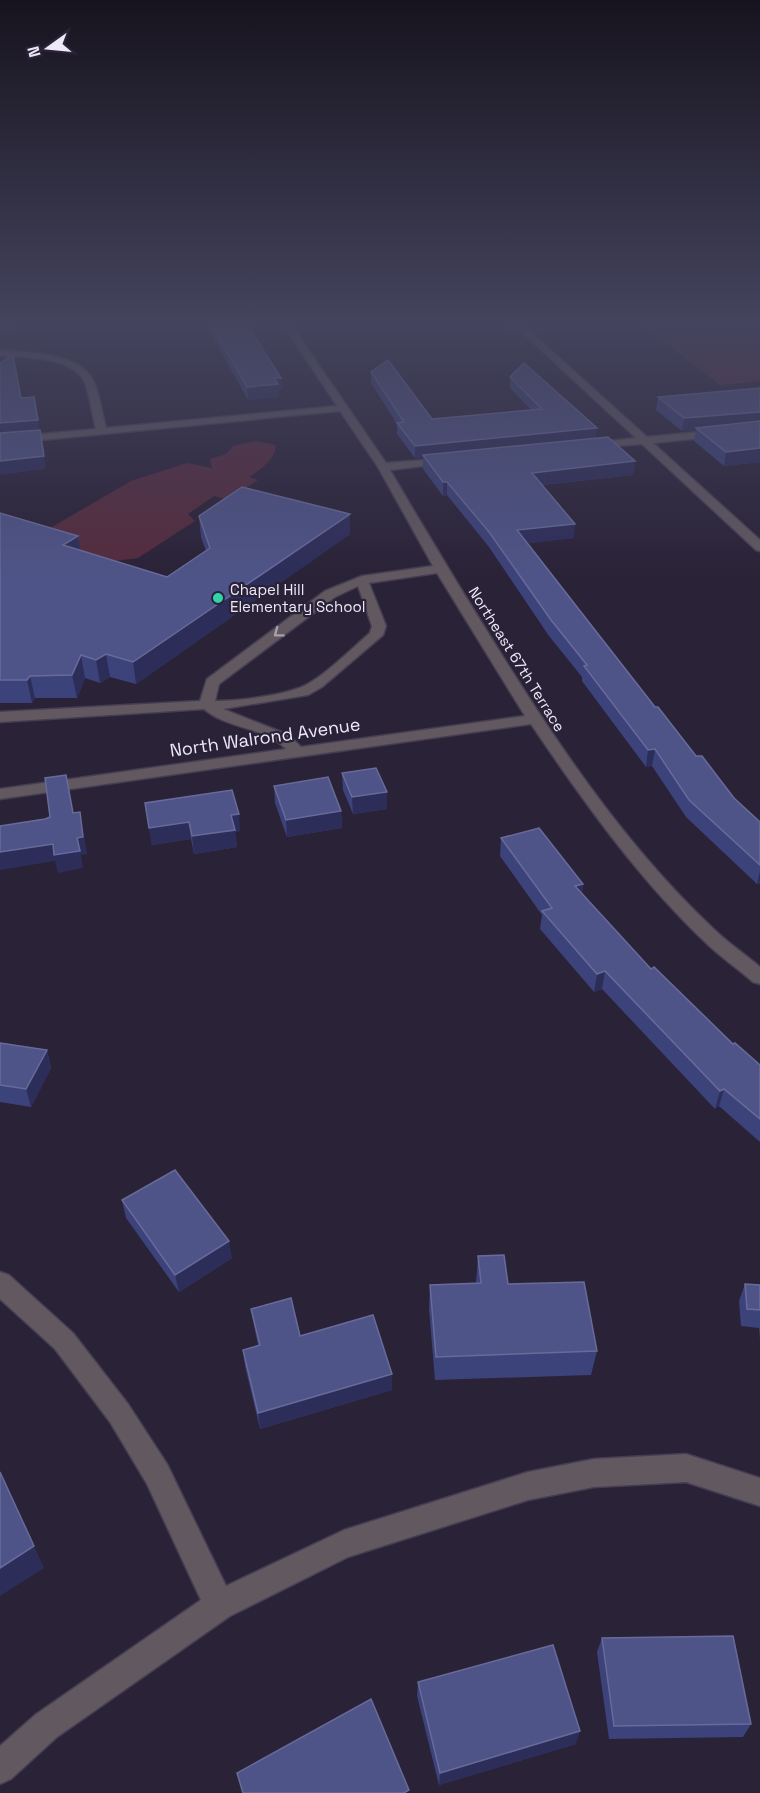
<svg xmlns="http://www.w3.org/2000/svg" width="760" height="1793" font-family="'Space Grotesk',sans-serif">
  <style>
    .green { fill: #552b3d }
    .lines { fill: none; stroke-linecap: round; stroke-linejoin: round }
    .minor-casing { stroke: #453e52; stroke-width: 3 }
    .minor { fill: #615860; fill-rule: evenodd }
    .wall { fill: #3c427a }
    .shaded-wall { fill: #2d2d5a }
    .building { fill: #4f5488; stroke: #686b9a; stroke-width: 1.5 }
    .oneway { stroke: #a8a0ac }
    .poi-dot { fill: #30d4aa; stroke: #2a2237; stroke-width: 2 }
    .labels { text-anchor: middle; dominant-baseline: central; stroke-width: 4.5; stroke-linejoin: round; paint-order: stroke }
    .far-poi-label { font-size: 15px; fill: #eee9f8; stroke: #2a2237; text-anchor: start }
    .far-street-label { font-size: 15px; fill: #eee9f8; stroke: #2a2237 }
    .street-label { font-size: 18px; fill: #eee9f8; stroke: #2a2237 }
  </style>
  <rect width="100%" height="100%" fill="#2a2237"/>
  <g class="green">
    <path d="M 644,326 L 760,326 L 760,381 L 720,385 Z"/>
    <path d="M 256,441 L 276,445 C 275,460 261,469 249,477 L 258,480 L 228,500 L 214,496 L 188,514 L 195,521 L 138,558 L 77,566 L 26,542 L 131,481 L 187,463 L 212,468 L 210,459 L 226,454 L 233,446 Z"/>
  </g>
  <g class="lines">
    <g class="minor-casing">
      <g id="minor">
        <path d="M 284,326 L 292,326 L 386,463 L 452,458 L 452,462 L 448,463 L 390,470 C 429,537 469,603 510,668 C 570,763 635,856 717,932 C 731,945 746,955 760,967 L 760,984 L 753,982 C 737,968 719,956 704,941 C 637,877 583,801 531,724 L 0,799 L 0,789 L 286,749 C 265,727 227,729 204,709 L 0,722 L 0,712 L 200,701 L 207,679 L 325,591 L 362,576 L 433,566 L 378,467 L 340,411 L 0,444 L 0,438 L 96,429 C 92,414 90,397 85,383 C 75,357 23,357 0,356 L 0,350 C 27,352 82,353 94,382 C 100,396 102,413 106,428 L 337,406 ZM 437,573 L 525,716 L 301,747 L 289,735 L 223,709 L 308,695 L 322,687 L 383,635 L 386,626 L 369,583 ZM 358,586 L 372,626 L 370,633 C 352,648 320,681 299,688 C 278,696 237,701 215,701 L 219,684 L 335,597 Z"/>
        <path d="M 515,326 L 524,326 L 647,437 L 760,426 L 760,432 L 653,443 L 760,540 L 760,551 L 756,550 L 642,444 L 588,448 L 587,446 L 592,443 L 636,438 Z"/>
        <path d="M 0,1272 L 9,1275 L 73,1333 L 128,1404 L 167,1464 L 226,1586 L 344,1530 L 528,1472 L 594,1459 L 686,1454 L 760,1478 L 760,1506 L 686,1482 L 594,1487 L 528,1500 L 348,1557 L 230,1616 L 57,1737 L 11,1779 L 0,1784 L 0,1746 L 35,1715 L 201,1600 L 147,1484 L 110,1422 L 55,1349 L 0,1299 Z"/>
      </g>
    </g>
    <use href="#minor" class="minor"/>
  </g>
  <g class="wall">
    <path d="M 0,326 L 17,326 L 10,334 L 0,332 Z"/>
    <path d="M 207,326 L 248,326 L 281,378 L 282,390 L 278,390 L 279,397 L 248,400 Z"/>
    <path d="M 371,372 L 432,419 L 531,410 L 510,388 L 510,377 L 596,438 L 635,461 L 633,475 L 542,485 L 574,538 L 528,543 L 655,707 L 696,756 L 734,798 L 760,822 L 760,883 L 757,884 L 686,817 L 652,766 L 646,767 L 582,681 L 582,677 L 549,636 L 489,547 L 447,495 L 443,496 L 423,469 L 423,457 L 415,458 L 397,434 L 397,424 L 371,383 Z"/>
    <path d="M 760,388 L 760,462 L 724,466 L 694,441 L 696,430 L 682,431 L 656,410 L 658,397 Z"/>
    <path d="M 0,513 L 78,536 L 80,551 L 167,577 L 206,551 L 201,537 L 199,516 L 350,534 L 136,684 L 110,677 L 100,683 L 85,678 L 77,698 L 35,698 L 32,703 L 0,703 Z"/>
    <path d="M 342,773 L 387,809 L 353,814 L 343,790 Z"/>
    <path d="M 274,786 L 341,811 L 342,828 L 287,837 L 275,803 Z"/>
    <path d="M 145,803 L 240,831 L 235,832 L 237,847 L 194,854 L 191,839 L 152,845 Z"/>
    <path d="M 501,838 L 583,884 L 582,894 L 651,969 L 733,1044 L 760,1065 L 760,1142 L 719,1106 L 715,1109 L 602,989 L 594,992 L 540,929 L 542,915 L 500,856 Z"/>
    <path d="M 0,1043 L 47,1050 L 51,1068 L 31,1107 L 0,1102 Z"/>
    <path d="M 122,1200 L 232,1258 L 179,1292 L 126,1218 Z"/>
    <path d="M 478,1256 L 508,1284 L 597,1351 L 591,1375 L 435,1380 L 429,1309 L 430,1285 L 476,1283 Z"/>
    <path d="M 745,1284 L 760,1285 L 760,1339 L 759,1328 L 741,1326 L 739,1301 Z"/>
    <path d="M 251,1309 L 300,1336 L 392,1390 L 260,1429 L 245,1366 L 243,1350 L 258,1345 L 254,1326 Z"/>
    <path d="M 602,1638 L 751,1724 L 743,1737 L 609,1739 L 597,1652 Z"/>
    <path d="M 418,1682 L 576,1744 L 439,1785 L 417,1696 Z"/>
  </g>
  <g class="shaded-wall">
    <path d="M 8,326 L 17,326 L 10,334 Z"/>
    <path d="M 274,378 L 281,378 L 282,390 L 278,390 L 279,397 L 248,400 L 247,387 Z"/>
    <path d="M 34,397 L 46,469 L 0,475 L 0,423 Z"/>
    <path d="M 760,412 L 760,424 L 696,428 L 696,430 L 682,431 L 684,418 Z"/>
    <path d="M 597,428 L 596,440 L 423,455 L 423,457 L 415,458 L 415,446 Z"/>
    <path d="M 760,448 L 760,462 L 724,466 L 726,452 Z"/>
    <path d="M 635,461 L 633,475 L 530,486 L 532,473 Z"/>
    <path d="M 443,482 L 447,482 L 447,495 L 443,496 Z"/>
    <path d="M 350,514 L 350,534 L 136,684 L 133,662 Z"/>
    <path d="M 575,524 L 574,538 L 516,545 L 517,530 Z"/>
    <path d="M 78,536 L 81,557 L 63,545 Z"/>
    <path d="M 106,654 L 110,677 L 100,683 L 96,660 Z"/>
    <path d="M 81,655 L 85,678 L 77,698 L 72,675 Z"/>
    <path d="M 30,676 L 35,698 L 32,703 L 27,680 Z"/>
    <path d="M 655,749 L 652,766 L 646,767 L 648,750 Z"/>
    <path d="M 387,792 L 387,809 L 353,814 L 352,797 Z"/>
    <path d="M 341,811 L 342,828 L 287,837 L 286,820 Z"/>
    <path d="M 80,812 L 87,854 L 81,855 L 83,868 L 58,873 L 55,861 L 0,870 L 0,852 L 77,838 Z"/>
    <path d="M 239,814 L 240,831 L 235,832 L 237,847 L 194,854 L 192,836 L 231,815 Z"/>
    <path d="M 189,822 L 191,839 L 152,845 L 149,828 Z"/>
    <path d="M 760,871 L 760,881 L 759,883 L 757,884 Z"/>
    <path d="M 583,884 L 581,901 L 575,886 Z"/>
    <path d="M 605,971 L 602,989 L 594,992 L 597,974 Z"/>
    <path d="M 47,1050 L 51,1068 L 31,1107 L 26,1089 Z"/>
    <path d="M 724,1089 L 719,1106 L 715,1109 L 720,1091 Z"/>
    <path d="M 229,1241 L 232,1258 L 179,1292 L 175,1275 Z"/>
    <path d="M 392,1374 L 392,1390 L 260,1429 L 258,1413 Z"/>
    <path d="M 34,1546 L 44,1568 L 0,1596 L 0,1568 Z"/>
    <path d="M 580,1731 L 576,1744 L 439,1785 L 440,1773 Z"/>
  </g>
  <g class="building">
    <path d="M 212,326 L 248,326 L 281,378 L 274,378 L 278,384 L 247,387 Z"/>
    <path d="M 13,355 L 21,398 L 34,397 L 38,420 L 0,423 L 0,363 Z"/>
    <path d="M 388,360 L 432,419 L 542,409 L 510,377 L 524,363 L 597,428 L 415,446 L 397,423 L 404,422 L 371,372 Z"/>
    <path d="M 760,388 L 760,412 L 684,418 L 658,397 Z"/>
    <path d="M 760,421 L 760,448 L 726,452 L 696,428 Z"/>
    <path d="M 40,430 L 44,456 L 0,461 L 0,433 Z"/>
    <path d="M 608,437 L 635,461 L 532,473 L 575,524 L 517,530 L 655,707 L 658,707 L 696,756 L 702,756 L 734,798 L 760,822 L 760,865 L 689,800 L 655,749 L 648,750 L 584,666 L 587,665 L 551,620 L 489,532 L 447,482 L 443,482 L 423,455 Z"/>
    <path d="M 242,487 L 350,514 L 133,662 L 106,654 L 96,660 L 81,655 L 72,675 L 30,676 L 27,680 L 0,680 L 0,513 L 78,536 L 63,545 L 167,577 L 210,548 L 199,516 Z"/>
    <path d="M 376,768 L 387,792 L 352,797 L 342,773 Z"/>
    <path d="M 66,775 L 73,813 L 80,812 L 83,837 L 77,838 L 80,851 L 54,855 L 53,844 L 0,852 L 0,826 L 45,819 L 50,817 L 45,778 Z"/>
    <path d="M 328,777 L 341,811 L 286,820 L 274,786 Z"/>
    <path d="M 232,790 L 239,814 L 231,815 L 235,830 L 192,836 L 189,822 L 149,828 L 145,803 Z"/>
    <path d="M 539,828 L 583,884 L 575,886 L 651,969 L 654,967 L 733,1044 L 735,1043 L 760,1065 L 760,1119 L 724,1089 L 720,1091 L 605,971 L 597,974 L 542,911 L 552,908 L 501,838 Z"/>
    <path d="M 0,1043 L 47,1050 L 26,1089 L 0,1085 Z"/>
    <path d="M 175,1170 L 229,1241 L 175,1275 L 122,1200 Z"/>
    <path d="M 504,1255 L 508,1284 L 584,1282 L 597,1351 L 436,1357 L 430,1285 L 481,1283 L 478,1256 Z"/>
    <path d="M 745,1284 L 760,1285 L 760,1310 L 747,1309 Z"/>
    <path d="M 291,1298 L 300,1336 L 373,1315 L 392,1374 L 258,1413 L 243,1350 L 260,1345 L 251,1309 Z"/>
    <path d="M 0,1472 L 34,1546 L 0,1568 Z"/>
    <path d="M 733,1636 L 751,1724 L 614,1726 L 602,1638 Z"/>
    <path d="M 553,1645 L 580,1731 L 440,1773 L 418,1682 Z"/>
    <path d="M 371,1699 L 409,1790 L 404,1793 L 243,1793 L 237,1773 Z"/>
  </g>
  <defs><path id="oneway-chevron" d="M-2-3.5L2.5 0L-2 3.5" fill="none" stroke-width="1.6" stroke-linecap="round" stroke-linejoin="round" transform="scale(1.5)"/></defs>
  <use class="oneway" href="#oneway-chevron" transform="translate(278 633) rotate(143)"/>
  <linearGradient id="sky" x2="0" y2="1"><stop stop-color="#17131e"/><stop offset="0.56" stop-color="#44445e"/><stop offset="1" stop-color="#44445e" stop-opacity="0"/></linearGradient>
  <rect width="760" height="577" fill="url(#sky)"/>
  <circle class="poi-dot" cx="218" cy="598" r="6"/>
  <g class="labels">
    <g class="far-poi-label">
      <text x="230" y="589">Chapel Hill<tspan x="230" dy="17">Elementary School</tspan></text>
    </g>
    <g class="far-street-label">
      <text transform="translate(517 659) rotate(58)">Northeast 67th Terrace</text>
    </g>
    <g class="street-label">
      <text transform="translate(265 737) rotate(-8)">North Walrond Avenue</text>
    </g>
  </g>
  <g transform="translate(48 48) rotate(255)" stroke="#2a2237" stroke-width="4.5" paint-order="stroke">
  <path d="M0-4.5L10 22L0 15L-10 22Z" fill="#eee9f8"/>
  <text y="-9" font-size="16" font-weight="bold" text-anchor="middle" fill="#eee9f8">N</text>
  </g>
</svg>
